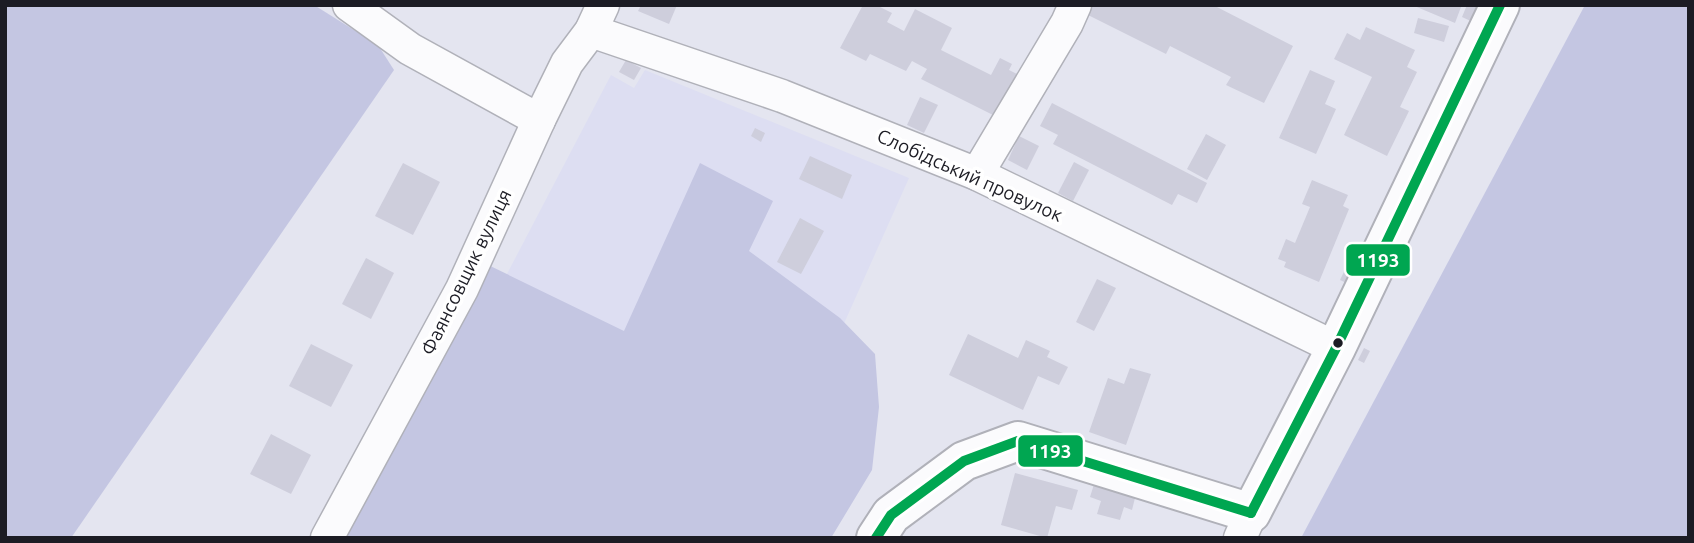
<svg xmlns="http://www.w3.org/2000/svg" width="1694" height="543" font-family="Ubuntu,sans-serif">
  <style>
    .built { fill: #dddef2 }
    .green { fill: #c4c6e2 }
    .building { fill: #cecedc }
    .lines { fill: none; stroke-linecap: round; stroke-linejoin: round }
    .street-casing { stroke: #b0b1b9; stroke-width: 35 }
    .secondary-casing { stroke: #b0b1b9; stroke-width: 42 }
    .street { stroke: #fbfbfd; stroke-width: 32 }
    .secondary { stroke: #fbfbfd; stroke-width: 38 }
    .bus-1-casing { stroke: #fff; stroke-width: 16 }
    .bus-1 { stroke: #00a651; stroke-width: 10 }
    .bus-dot { fill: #1c1c24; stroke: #fff; stroke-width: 2.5 }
    .labels { text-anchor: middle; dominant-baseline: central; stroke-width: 7; stroke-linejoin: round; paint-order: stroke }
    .street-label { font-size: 19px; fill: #1c1c24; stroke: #fff }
    .line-badge { stroke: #fff; stroke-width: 2.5 }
    .badge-label { font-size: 19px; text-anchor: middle; font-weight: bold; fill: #fff }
  </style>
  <rect width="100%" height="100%" fill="#e4e5f0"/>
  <path class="built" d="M 645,70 L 909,178 L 775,478 L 473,339 L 611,75 L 634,88 Z"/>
  <g class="green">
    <path d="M 5,5 L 314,5 L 378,45 L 394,70 L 71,538 L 5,538 Z"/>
    <path d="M 1585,5 L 1689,5 L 1689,538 L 1301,538 Z"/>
    <path d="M 700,163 L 773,201 L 749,251 L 840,318 L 875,354 L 879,407 L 872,470 L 831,538 L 329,538 L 482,262 L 624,331 Z"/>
  </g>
  <g class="building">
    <path d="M 641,5 L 677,5 L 669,24 L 638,11 Z"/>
    <path d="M 863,5 L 876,5 L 892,13 L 887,22 L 904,31 L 915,9 L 952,28 L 941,50 L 991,75 L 1000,58 L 1012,64 L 1009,70 L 1023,77 L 1001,119 L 921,79 L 927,69 L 912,61 L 906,71 L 870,54 L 866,61 L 840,48 Z"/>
    <path d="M 1093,5 L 1213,5 L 1293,46 L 1264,103 L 1226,85 L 1231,77 L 1170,46 L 1166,54 L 1088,15 Z"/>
    <path d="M 1412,5 L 1457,5 L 1461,7 L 1455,23 Z"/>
    <path d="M 1467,5 L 1483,5 L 1475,23 L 1462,17 Z"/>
    <path d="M 1418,18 L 1449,26 L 1444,42 L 1414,33 Z"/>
    <path d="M 1366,27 L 1415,50 L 1407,67 L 1417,72 L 1400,107 L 1409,111 L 1387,156 L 1344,135 L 1372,77 L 1334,59 L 1347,33 L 1360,40 Z"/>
    <path d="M 626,60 L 641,68 L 634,80 L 619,72 Z"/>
    <path d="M 1310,70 L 1335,81 L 1325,104 L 1336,109 L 1316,154 L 1279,138 Z"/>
    <path d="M 920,97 L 938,105 L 924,133 L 907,125 Z"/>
    <path d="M 1052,103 L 1207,183 L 1197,203 L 1178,194 L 1172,205 L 1053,144 L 1058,135 L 1040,126 Z"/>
    <path d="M 755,128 L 765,133 L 761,142 L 751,136 Z"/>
    <path d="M 1206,134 L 1226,145 L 1207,180 L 1187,169 Z"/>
    <path d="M 1019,136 L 1039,146 L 1027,170 L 1008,160 Z"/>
    <path d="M 810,156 L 852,175 L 842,199 L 799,179 Z"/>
    <path d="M 1074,162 L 1089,170 L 1073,201 L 1058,193 Z"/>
    <path d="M 403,163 L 440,182 L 413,235 L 375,216 Z"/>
    <path d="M 1312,180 L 1348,195 L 1343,206 L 1349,209 L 1319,282 L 1284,267 L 1286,262 L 1278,259 L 1286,239 L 1295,243 L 1310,207 L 1302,204 Z"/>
    <path d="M 800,218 L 824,231 L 801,274 L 777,262 Z"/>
    <path d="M 1355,249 L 1366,254 L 1351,285 L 1340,280 Z"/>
    <path d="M 366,258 L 394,273 L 371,319 L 342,304 Z"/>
    <path d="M 1097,279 L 1116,288 L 1094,331 L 1076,322 Z"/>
    <path d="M 968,334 L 1018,358 L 1026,340 L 1050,351 L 1047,357 L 1068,367 L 1059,385 L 1038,376 L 1023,410 L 949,375 Z"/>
    <path d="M 311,344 L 353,365 L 331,407 L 289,386 Z"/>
    <path d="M 1364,348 L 1370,351 L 1364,363 L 1358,360 Z"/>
    <path d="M 1130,368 L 1151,374 L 1126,445 L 1089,432 L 1108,378 L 1124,384 Z"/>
    <path d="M 271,434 L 311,455 L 291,494 L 250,474 Z"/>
    <path d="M 1015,473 L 1078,490 L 1072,510 L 1056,506 L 1047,538 L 1001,525 Z"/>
    <path d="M 1096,478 L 1137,490 L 1132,510 L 1124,507 L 1120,520 L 1097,514 L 1101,501 L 1090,497 Z"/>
  </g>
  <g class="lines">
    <g class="street-casing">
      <g id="street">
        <path d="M 349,5 L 410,49 L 539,120"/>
        <path d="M 591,31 L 782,96 L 977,174 L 1336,348"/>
        <path d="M 977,174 L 1067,23 L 1075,5"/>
        <path d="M 327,538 L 462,289 L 539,120 L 567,63 L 591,31 L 603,5"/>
        <path d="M 1240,538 L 1251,513"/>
      </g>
    </g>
    <g class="secondary-casing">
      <path id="secondary" d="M 876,538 L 891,515 L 964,461 L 1018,441 L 1251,513 L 1336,348 L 1500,5"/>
    </g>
    <use href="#street" class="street"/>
    <use href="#secondary" class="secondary"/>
    <g class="bus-1-casing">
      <g id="bus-1">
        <path d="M 1251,513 L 1336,348 L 1500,5"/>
        <path d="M 876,538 L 891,515 L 964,461 L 1018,441 L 1251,513"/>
      </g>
    </g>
    <use href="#bus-1" class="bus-1"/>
  </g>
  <circle class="bus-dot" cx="1338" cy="343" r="6"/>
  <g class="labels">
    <g class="street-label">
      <text transform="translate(970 175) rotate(24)">Слобідський провулок</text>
      <text transform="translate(466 272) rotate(-64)">Фаянсовщик вулиця</text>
    </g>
  </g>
  <g class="line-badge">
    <rect x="1345" y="243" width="66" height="34" rx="7" fill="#00a651"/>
    <rect x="1017" y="434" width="67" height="34" rx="7" fill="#00a651"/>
  </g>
  <g class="badge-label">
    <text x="1378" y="267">1193</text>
    <text x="1050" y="458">1193</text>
  </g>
  <rect width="1694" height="543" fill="none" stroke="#1c1c24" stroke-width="14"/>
</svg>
